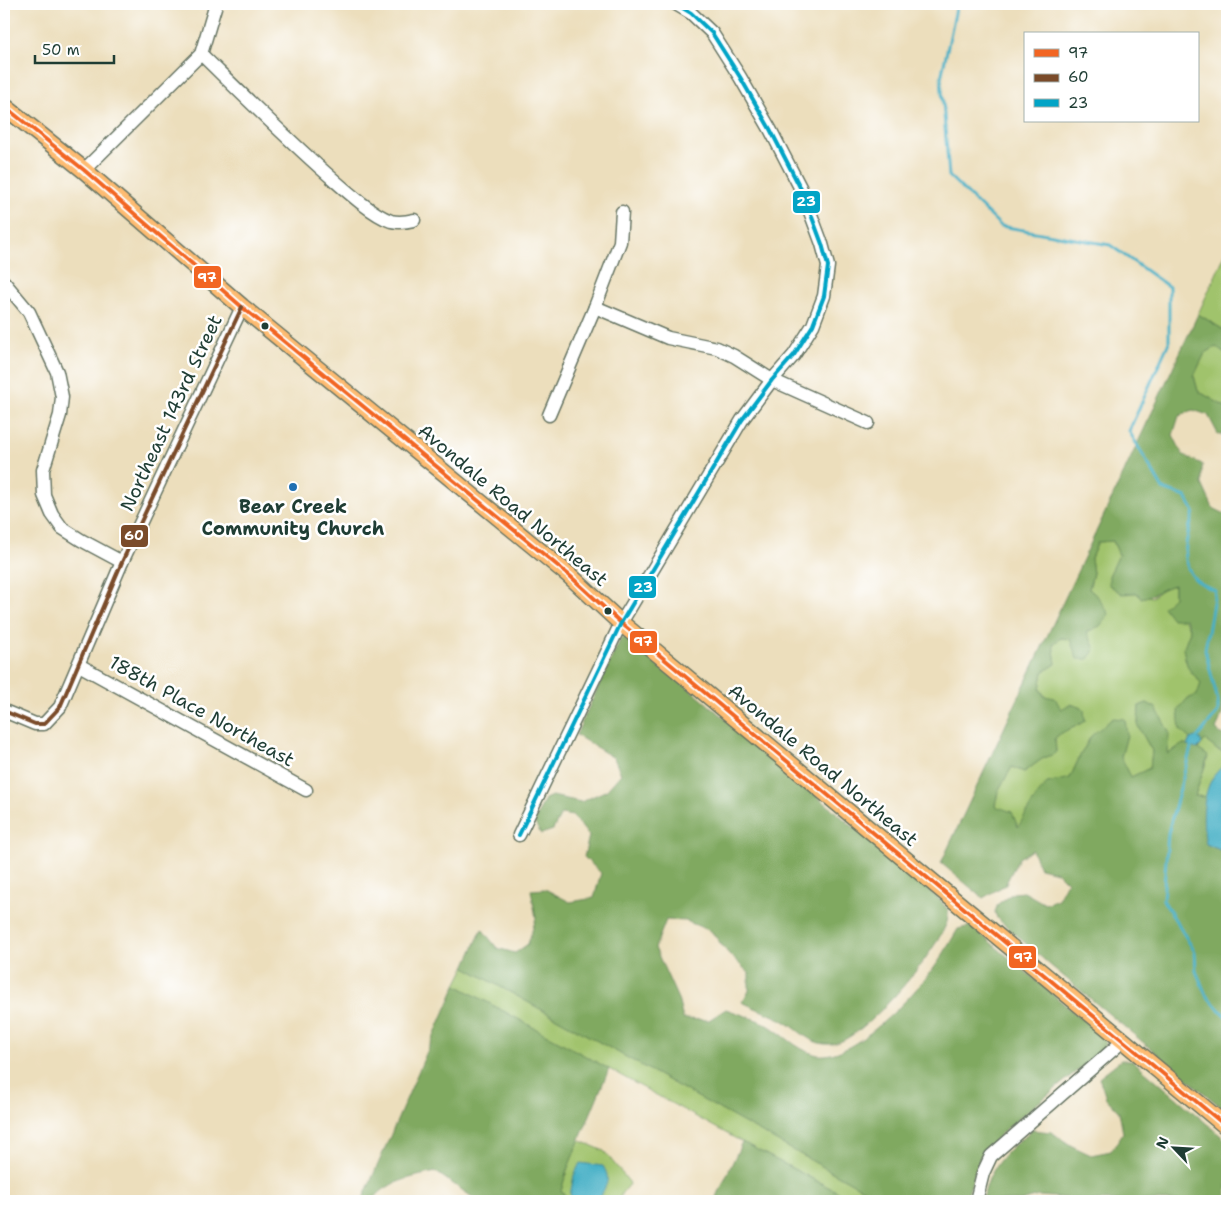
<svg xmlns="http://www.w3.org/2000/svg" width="1231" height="1205" font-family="'Shantell Sans',sans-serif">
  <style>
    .green { fill: #a0c36c; stroke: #608050 }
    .forest { fill: #80a960; stroke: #50734a; fill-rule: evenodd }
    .water { fill: #47b0c6; stroke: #33767d }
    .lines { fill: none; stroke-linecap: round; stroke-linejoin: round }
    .stream { stroke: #47b0c6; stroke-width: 3 }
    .minor-casing { stroke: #677564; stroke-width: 15 }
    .major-casing { stroke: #677564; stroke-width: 19 }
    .minor { stroke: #fff; stroke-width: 12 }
    .major { stroke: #febb71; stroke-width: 16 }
    .bus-1-casing { stroke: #fff; stroke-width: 8 }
    .bus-2-casing { stroke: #fff; stroke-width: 8 }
    .bus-3-casing { stroke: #fff; stroke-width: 8 }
    .bus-1 { stroke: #f26522; stroke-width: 4 }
    .bus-2 { stroke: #7a4b2a; stroke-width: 4 }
    .bus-3 { stroke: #02a4c6; stroke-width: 4 }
    .bus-dot { fill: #1f3d34; stroke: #fff; stroke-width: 2 }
    .poi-dot { fill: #1f6fb2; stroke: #fff; stroke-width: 2 }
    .labels { text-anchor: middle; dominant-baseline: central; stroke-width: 5; stroke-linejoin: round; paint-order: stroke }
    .street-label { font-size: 19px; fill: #1f3d34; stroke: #fff }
    .poi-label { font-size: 19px; font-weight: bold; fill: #1f3d34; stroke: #fff }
    .line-badge { stroke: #fff; stroke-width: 2 }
    .badge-label { font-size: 14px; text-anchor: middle; font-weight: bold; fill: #fff }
  </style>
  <rect width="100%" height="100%" fill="#fff"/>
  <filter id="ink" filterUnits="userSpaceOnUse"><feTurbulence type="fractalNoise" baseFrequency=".02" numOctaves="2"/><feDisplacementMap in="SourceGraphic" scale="10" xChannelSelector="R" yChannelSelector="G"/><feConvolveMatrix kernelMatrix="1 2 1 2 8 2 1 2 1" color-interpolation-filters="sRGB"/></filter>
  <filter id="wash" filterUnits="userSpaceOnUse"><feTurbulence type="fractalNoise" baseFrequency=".0096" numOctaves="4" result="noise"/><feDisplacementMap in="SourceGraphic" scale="20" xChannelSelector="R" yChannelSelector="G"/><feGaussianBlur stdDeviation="1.12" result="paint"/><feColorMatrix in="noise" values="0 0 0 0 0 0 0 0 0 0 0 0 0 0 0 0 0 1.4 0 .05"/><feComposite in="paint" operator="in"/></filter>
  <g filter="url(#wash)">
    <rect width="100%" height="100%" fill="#ecdebc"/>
    <g class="green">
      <path d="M 1227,250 L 1227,332 L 1198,314 Z"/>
      <path d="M 1216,347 L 1227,356 L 1227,408 L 1198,391 L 1194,376 L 1205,353 Z"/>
      <path d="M 1113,541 L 1119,555 L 1109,576 L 1137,593 L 1152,597 L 1162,589 L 1174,585 L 1174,597 L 1190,631 C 1180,656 1183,662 1201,683 L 1190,739 L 1187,746 L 1183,745 L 1168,754 L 1156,708 L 1147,703 L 1139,706 L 1138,726 L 1152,751 L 1150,768 L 1131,777 L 1121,757 L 1127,735 L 1091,736 L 1080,756 L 1070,778 L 1036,797 L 1018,828 L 995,807 L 998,791 L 1012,767 L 1024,772 L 1042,759 L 1056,753 L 1055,738 L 1063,731 L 1075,727 L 1061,710 L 1045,696 L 1040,689 L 1043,672 L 1056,664 L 1053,644 L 1061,638 L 1070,639 L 1087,631 L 1098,597 L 1089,589 L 1093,573 L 1091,558 L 1098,542 Z"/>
      <path d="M 1205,740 L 1217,750 L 1225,753 L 1227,749 L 1227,767 L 1225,765 L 1209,785 L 1206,797 L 1195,796 L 1208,757 L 1197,749 Z"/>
      <path d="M 465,967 L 884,1201 L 855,1201 L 742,1142 L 456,985 Z"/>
      <path d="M 579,1140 L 604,1151 L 630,1183 L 621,1194 L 620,1201 L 605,1199 L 570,1201 L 561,1191 L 567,1170 Z"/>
    </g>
    <g class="forest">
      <path d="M 1198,314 L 1227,332 L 1227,356 L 1216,347 L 1205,353 L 1194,376 L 1198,391 L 1227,408 L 1227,436 L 1218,434 L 1208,415 L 1193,410 L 1179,416 L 1173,435 L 1183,455 L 1202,464 L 1202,484 L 1213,508 L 1227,515 L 1227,536 L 1225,541 L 1227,547 L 1227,693 L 1224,698 L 1222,714 L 1216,730 L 1227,738 L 1227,749 L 1225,753 L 1217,750 L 1205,740 L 1198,749 L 1208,756 L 1195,796 L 1206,797 L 1204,816 L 1206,844 L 1227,853 L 1227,1112 L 1050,965 L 997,918 L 995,912 L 998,904 L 1013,893 L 1024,892 L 1045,904 L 1058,899 L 1067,882 L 1057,872 L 1040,868 L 1032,850 L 1019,858 L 1005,885 L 983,898 L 941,863 ZM 1113,541 L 1119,555 L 1109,576 L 1109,585 L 1122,594 L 1137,593 L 1141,598 C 1153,596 1162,588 1174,585 L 1174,597 L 1163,607 L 1172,619 L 1186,619 L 1190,631 L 1183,649 L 1188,668 L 1201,683 L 1197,695 L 1187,699 L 1178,710 L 1180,730 L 1190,739 L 1187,746 L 1183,744 L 1168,754 L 1169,732 L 1156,708 L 1147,703 L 1139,706 L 1138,726 L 1152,751 L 1150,768 L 1131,777 L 1121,757 L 1127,735 L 1125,719 L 1113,718 L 1091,736 L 1080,756 L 1070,778 L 1047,783 L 1036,797 L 1018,827 L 1012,812 L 995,806 L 998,791 L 1012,767 L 1024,772 L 1042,759 L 1056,753 L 1055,738 C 1064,730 1074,728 1085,721 L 1084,709 L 1071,704 L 1061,709 L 1055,698 L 1044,696 L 1040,689 L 1043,672 L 1056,664 L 1053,644 L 1061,638 L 1070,639 L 1077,659 L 1088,659 L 1095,649 L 1087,632 L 1100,626 L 1109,614 L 1098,597 L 1089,589 L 1093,573 L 1091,558 L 1098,542 Z"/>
      <path d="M 628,637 L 940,900 L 948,910 C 948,914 948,918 947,922 C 937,951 862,1043 831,1044 C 811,1046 800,1030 784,1021 C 771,1014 756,1009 742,1002 L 749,991 L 749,973 L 728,953 L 711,931 L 686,921 L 666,920 L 655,948 L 678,999 L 683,1019 L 709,1020 L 726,1009 C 739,1014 754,1018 766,1024 C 782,1033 796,1049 814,1054 C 850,1065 914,994 934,968 C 943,956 950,942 958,929 L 971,926 L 1102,1036 L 1106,1043 L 1100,1052 L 1004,1131 L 981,1154 L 968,1194 L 968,1201 L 884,1201 L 465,967 L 482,929 L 497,948 L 515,953 L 528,944 L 536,918 L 531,890 L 545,889 L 570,902 L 594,898 L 601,873 L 584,857 L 589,836 L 573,816 L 561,814 L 553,830 L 541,834 L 534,822 L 545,799 L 552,796 L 581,802 L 607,790 L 621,774 L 614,758 L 576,735 L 621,638 Z"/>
      <path d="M 456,985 L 609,1069 L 567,1170 L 561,1191 L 570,1201 L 478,1201 L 436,1172 C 416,1176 383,1182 373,1201 L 362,1201 Z"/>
      <path d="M 1121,1060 L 1132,1060 L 1227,1141 L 1227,1198 L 1221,1198 L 1218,1201 L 1069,1201 L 1067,1198 L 1038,1196 L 1022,1201 L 983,1201 C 988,1167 1007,1150 1032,1130 L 1051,1132 L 1072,1146 L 1091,1155 L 1111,1151 L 1123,1133 L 1119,1112 L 1106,1098 L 1099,1077 Z"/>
      <path d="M 742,1142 L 855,1201 L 715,1201 Z"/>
    </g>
    <g class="water">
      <path d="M 1195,737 L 1200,739 L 1202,744 L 1197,749 L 1187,746 L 1190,739 Z"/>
      <path d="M 1225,765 L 1227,767 L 1227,853 L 1206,844 C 1201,820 1201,780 1225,765 Z"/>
      <path d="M 580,1163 L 603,1166 C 611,1179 607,1184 600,1197 L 577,1201 L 570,1195 L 574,1175 Z"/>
    </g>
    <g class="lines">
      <g class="stream">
        <path d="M 957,4 L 941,78 L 949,176 L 1001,226 L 1110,245 L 1169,287 L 1169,342 L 1129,431 L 1163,489 L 1186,497 L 1194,512 C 1188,532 1178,561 1195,579 C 1200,584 1209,587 1215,591 L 1205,650 L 1218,701 L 1218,712 L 1196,739"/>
        <path d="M 1192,744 L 1168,833 L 1163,900 L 1195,952 L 1196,971 L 1206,995 L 1227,1018"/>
      </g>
    </g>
  </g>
  <g filter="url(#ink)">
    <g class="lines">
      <g class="minor-casing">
        <g id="minor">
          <path d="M 201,54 C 242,94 283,135 326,173 C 342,187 371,214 391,221 C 399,223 406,222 414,220"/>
          <path d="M 84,170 L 201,54 L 216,4"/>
          <path d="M 4,282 L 29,312 L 57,372 L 62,397 L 60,415 L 43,470 L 44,495 L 52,514 L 62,528 L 81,540 L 122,562"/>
          <path d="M 595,307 L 668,338 L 717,348 L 734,356 L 772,380 L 868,423"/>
          <path d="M 549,415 L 595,307 L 620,242 L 622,212"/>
          <path d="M 79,665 L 306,790"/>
          <path d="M 4,711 L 35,724 L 44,724 L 60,707 L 122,562 L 242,307"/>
          <path d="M 519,835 L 621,623 L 742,420 L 772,380 L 794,355 L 813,325 L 824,296 L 828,266 L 822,244 L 803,193 L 770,129 L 740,77 L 712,33 L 691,13 L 676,4"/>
          <path d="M 976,1201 L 983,1173 L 991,1156 L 1123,1041"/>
        </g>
      </g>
      <g class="major-casing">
        <path id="major" d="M 4,106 L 84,170 L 242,307 L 569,575 L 621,623 L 1227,1127"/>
      </g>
      <use href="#minor" class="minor"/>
      <use href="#major" class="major"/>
      <g class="bus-1-casing">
        <path id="bus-1" d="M 4,106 L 84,170 L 242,307 L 569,575 L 621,623 L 1227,1127"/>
      </g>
      <g class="bus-2-casing">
        <path id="bus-2" d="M 4,711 L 35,724 L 44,724 L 60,707 L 122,562 L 242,307"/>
      </g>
      <g class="bus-3-casing">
        <path id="bus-3" d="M 519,835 L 621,623 L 742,420 L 772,380 L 794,355 L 813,325 L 824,296 L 828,266 L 822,244 L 803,193 L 770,129 L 740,77 L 712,33 L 691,13 L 676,4"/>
      </g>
      <use href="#bus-1" class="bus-1"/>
      <use href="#bus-2" class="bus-2"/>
      <use href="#bus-3" class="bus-3"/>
    </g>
  </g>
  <g class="bus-dot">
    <circle cx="265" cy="326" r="4.5"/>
    <circle cx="608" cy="611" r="4.5"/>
  </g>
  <circle class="poi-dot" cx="293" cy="487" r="5"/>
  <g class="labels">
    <g class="street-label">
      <text transform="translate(171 413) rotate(-65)">Northeast 143rd Street</text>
      <text transform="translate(513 505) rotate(40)">Avondale Road Northeast</text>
      <text transform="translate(202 711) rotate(29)">188th Place Northeast</text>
      <text transform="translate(823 765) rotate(40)">Avondale Road Northeast</text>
    </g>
    <g class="poi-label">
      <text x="293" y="506">Bear Creek<tspan x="293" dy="22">Community Church</tspan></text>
    </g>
  </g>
  <g class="line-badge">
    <rect x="792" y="190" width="29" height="24" rx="5" fill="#02a4c6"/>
    <rect x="193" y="265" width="29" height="24" rx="5" fill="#f26522"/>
    <rect x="120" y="524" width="29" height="24" rx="5" fill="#7a4b2a"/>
    <rect x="628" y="575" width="29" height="24" rx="5" fill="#02a4c6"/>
    <rect x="629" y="630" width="29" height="24" rx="5" fill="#f26522"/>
    <rect x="1008" y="945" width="29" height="24" rx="5" fill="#f26522"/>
  </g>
  <g class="badge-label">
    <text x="806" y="206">23</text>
    <text x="207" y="282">97</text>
    <text x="134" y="540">60</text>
    <text x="643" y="592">23</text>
    <text x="643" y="646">97</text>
    <text x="1023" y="962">97</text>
  </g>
  <rect width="1231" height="1205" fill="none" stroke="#fff" stroke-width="20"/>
  <rect x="1024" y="32" width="175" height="90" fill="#ffffff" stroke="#a5b1ae"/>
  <rect x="1034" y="49" width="25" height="8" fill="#f26522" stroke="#a5b1ae"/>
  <text x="1068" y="58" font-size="15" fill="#1f3d34">97</text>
  <rect x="1034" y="74" width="25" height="8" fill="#7a4b2a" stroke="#a5b1ae"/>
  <text x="1068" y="82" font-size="15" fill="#1f3d34">60</text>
  <rect x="1034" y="99" width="25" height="8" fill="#02a4c6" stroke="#a5b1ae"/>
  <text x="1068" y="108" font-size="15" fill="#1f3d34">23</text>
  <g transform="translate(1174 1148) rotate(295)" stroke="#ffffff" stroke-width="4" paint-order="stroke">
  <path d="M0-4L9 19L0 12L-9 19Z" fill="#1f3d34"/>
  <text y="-8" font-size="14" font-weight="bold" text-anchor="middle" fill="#1f3d34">N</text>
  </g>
  <path d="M35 55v8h79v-8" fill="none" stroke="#1f3d34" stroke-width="2.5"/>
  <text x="42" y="55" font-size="15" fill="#1f3d34" stroke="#ffffff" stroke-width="4" paint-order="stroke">50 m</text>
</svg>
